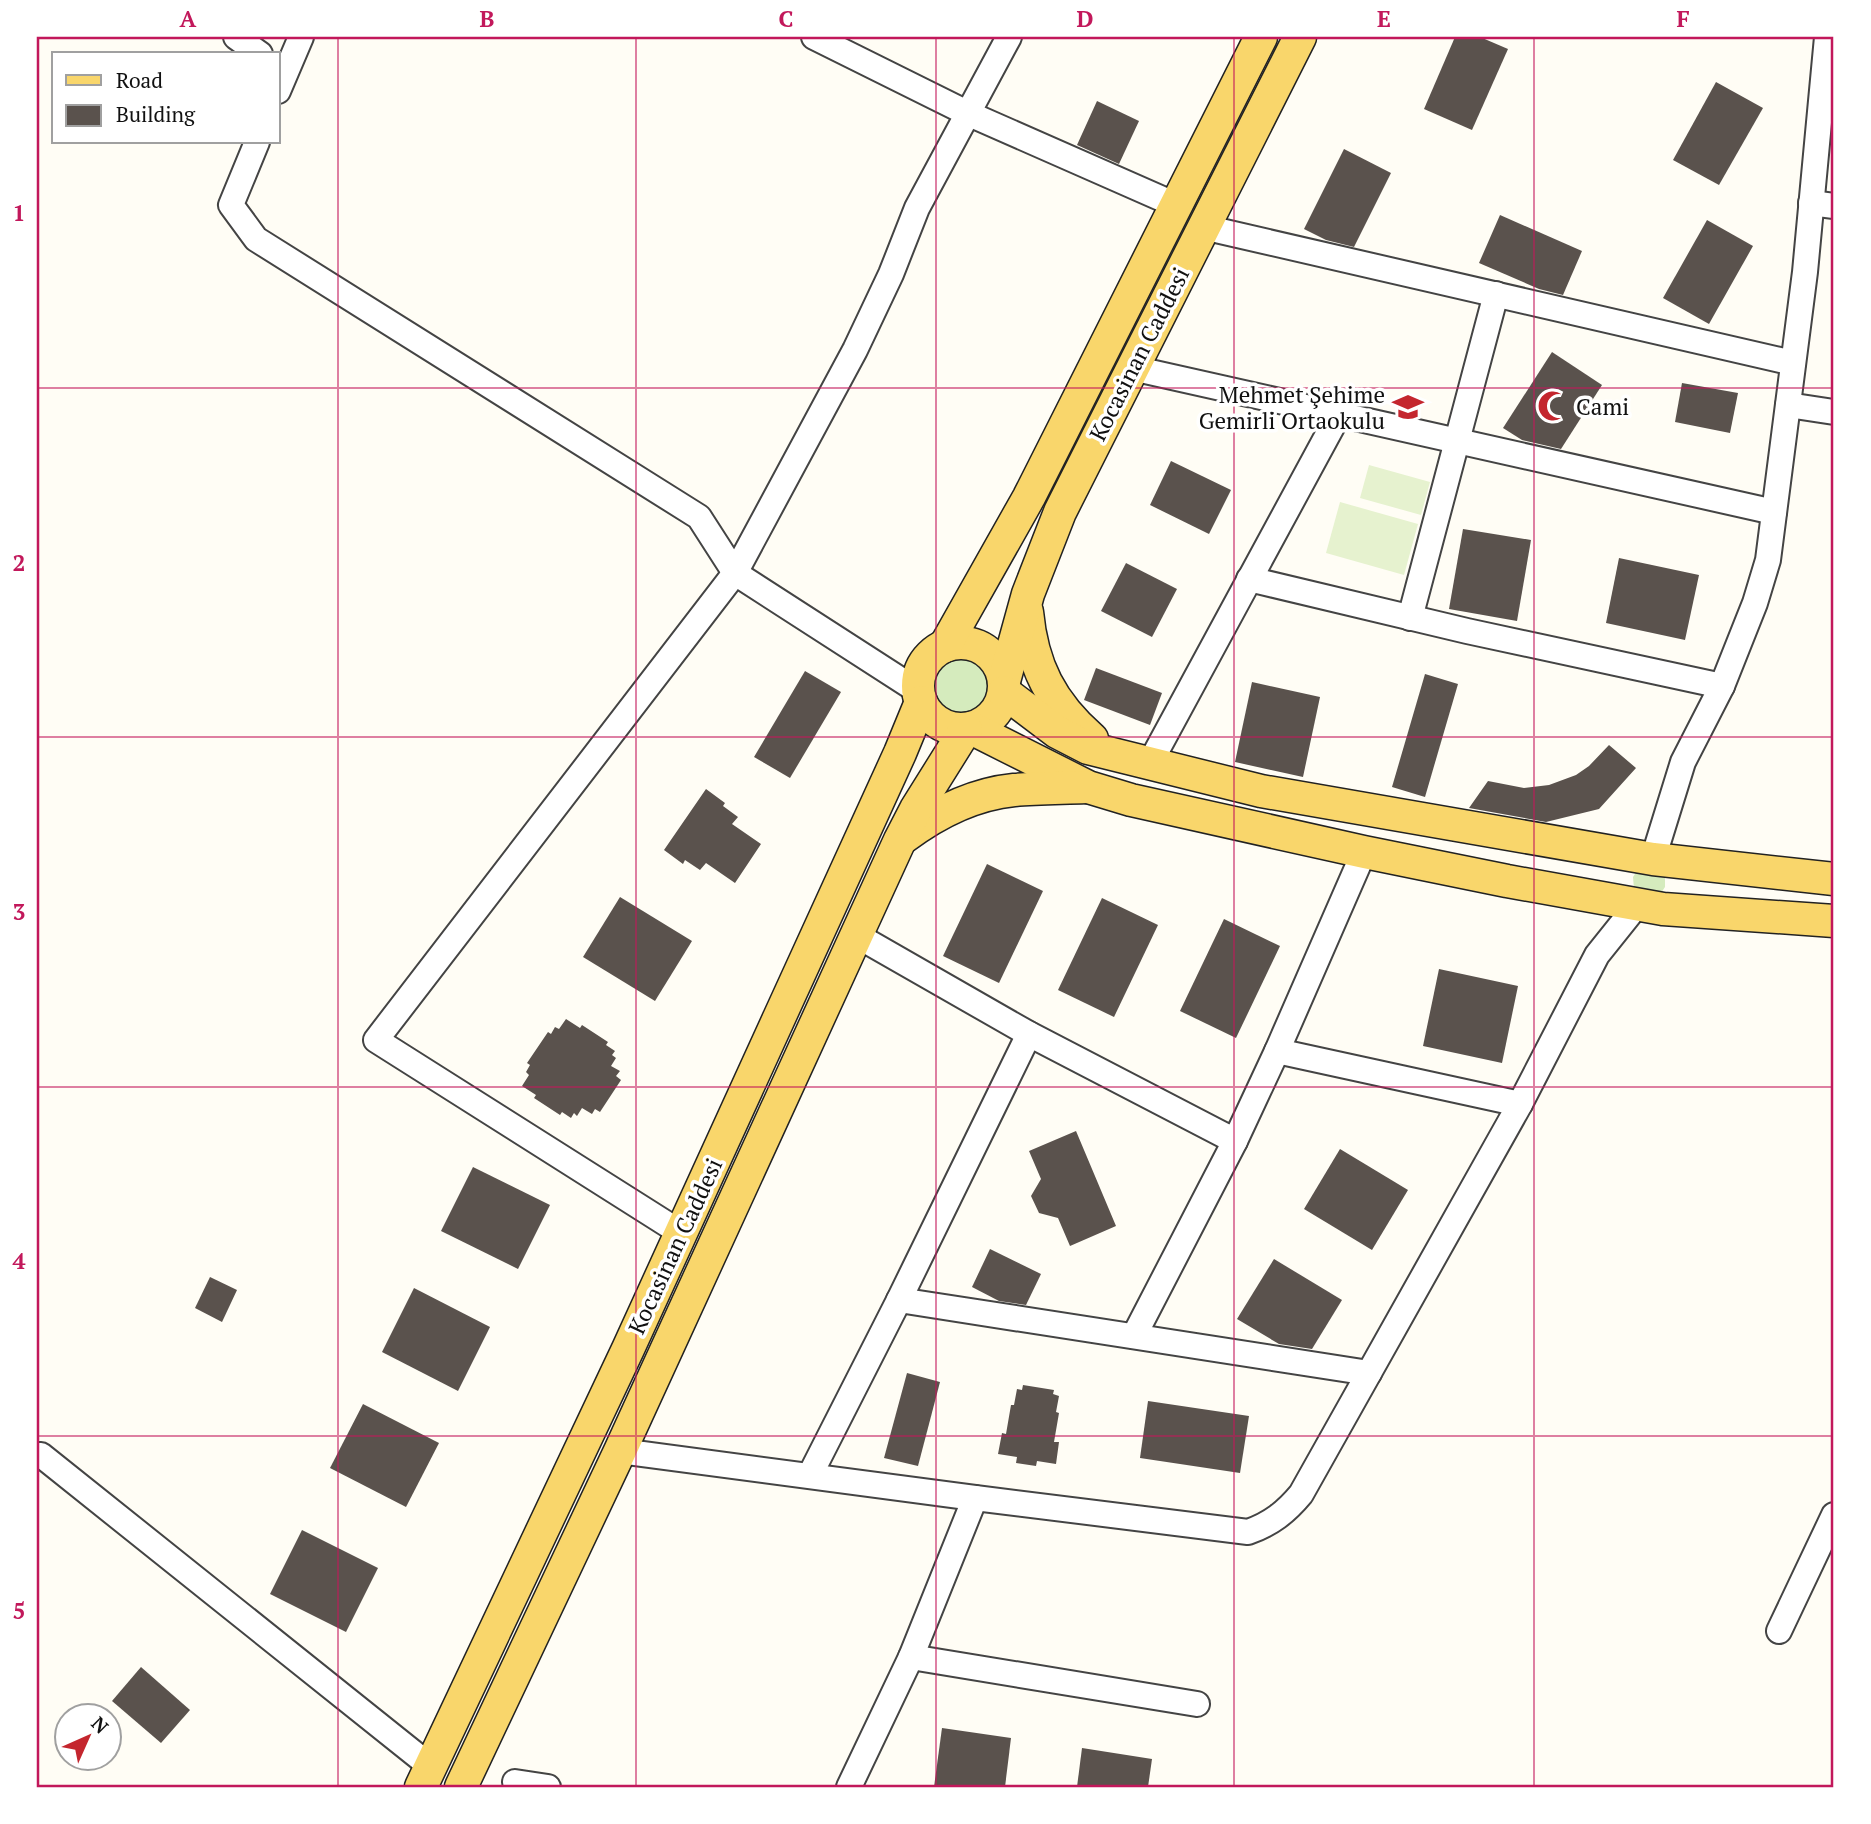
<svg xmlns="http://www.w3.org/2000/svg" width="1871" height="1824" font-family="'PT Serif',serif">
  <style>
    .green { fill: #d5ebbd }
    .pitch { fill: #e6f2cf }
    .building { fill: #5a524d }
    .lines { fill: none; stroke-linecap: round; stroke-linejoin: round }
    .minor-casing { stroke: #444; stroke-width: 28 }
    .major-casing { stroke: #222; stroke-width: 35 }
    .minor { stroke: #fff; stroke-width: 24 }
    .major { stroke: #f9d66b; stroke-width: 32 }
    .grid { fill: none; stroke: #c2185b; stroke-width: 2; stroke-opacity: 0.55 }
    .labels { text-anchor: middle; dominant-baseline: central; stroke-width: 7; stroke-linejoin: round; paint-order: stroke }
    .street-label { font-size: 23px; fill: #111; stroke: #fff }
    .poi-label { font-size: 23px; fill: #111; stroke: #fff; text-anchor: end }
    .neatline { fill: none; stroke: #c2185b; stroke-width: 2.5 }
    .grid-label { font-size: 23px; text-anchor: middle; font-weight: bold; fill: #c2185b }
  </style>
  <rect width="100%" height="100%" fill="#fffdf5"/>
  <g class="green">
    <circle cx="961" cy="686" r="32"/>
    <path d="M 1639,868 L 1665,875 L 1665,887 L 1659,896 L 1634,889 L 1633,877 Z"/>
  </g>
  <g class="pitch">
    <path d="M 1369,465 L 1430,482 L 1421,515 L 1360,498 Z"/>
    <path d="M 1340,502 L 1418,524 L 1404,575 L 1326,553 Z"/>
  </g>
  <g class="building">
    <path d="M 1455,37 L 1480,37 L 1508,49 L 1472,130 L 1424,109 Z"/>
    <path d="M 1716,82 L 1763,108 L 1719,185 L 1673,160 Z"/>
    <path d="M 1097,101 L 1139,121 L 1119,164 L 1077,145 Z"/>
    <path d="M 1344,149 L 1391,173 L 1354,247 L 1326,240 L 1304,229 Z"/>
    <path d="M 1500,215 L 1582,251 L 1563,295 L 1539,289 L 1479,263 Z"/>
    <path d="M 1707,220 L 1753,246 L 1709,324 L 1663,298 Z"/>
    <path d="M 1552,352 L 1602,385 L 1561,449 L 1522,440 L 1503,428 Z"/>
    <path d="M 1682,383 L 1738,393 L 1730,433 L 1675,422 Z"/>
    <path d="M 1171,461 L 1231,490 L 1209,534 L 1150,505 Z"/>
    <path d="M 1463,529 L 1531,540 L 1517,621 L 1449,609 Z"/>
    <path d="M 1619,558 L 1699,575 L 1685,640 L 1606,623 Z"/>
    <path d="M 1126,563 L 1177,589 L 1152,637 L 1101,611 Z"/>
    <path d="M 1096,668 L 1162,693 L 1150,725 L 1084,700 Z"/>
    <path d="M 805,671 L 841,692 L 790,778 L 754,757 Z"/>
    <path d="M 1425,674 L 1458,684 L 1425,797 L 1392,787 Z"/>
    <path d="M 1252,682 L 1320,697 L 1303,777 L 1235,762 Z"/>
    <path d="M 1609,745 L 1636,768 L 1599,809 L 1546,822 L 1469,808 L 1488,781 L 1524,788 L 1549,785 L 1576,775 L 1589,766 Z"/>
    <path d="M 706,789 L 725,803 L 723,806 L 738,817 L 732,824 L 761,844 L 735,883 L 706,863 L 700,870 L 685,860 L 683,864 L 664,850 Z"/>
    <path d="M 987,864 L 1043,891 L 999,983 L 943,956 Z"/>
    <path d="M 620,897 L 692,941 L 655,1001 L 583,957 Z"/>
    <path d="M 1102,898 L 1158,925 L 1114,1017 L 1058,990 Z"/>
    <path d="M 1224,919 L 1280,946 L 1236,1038 L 1180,1011 Z"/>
    <path d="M 1439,969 L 1518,986 L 1502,1063 L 1423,1046 Z"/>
    <path d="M 566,1019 L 580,1028 L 582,1025 L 608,1042 L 606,1045 L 615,1051 L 612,1055 L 616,1058 L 611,1066 L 620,1071 L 616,1076 L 621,1080 L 600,1112 L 595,1109 L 592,1114 L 582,1108 L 577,1116 L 574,1113 L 571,1118 L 562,1112 L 560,1115 L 534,1098 L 536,1095 L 522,1086 L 529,1075 L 526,1072 L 530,1065 L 527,1063 L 548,1032 L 551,1034 L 555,1027 L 559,1029 Z"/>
    <path d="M 1076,1131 L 1116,1226 L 1070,1246 L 1058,1218 L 1039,1213 L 1031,1196 L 1041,1179 L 1029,1151 Z"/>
    <path d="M 1340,1149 L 1408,1190 L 1372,1250 L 1304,1209 Z"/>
    <path d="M 473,1167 L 550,1205 L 518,1269 L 441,1231 Z"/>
    <path d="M 990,1249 L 1041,1274 L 1026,1305 L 999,1301 L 972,1287 Z"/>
    <path d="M 1274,1259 L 1342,1300 L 1312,1349 L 1279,1344 L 1237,1319 Z"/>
    <path d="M 210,1277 L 237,1290 L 222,1322 L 195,1308 Z"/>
    <path d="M 414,1288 L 490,1327 L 458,1391 L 382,1352 Z"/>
    <path d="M 907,1373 L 940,1382 L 918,1466 L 884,1458 Z"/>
    <path d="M 1023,1385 L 1054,1390 L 1053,1394 L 1059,1396 L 1056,1412 L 1059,1413 L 1054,1442 L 1059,1442 L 1056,1464 L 1037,1461 L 1036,1466 L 1016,1463 L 1017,1457 L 998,1454 L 1002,1433 L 1006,1434 L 1011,1405 L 1014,1405 L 1017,1389 L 1022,1390 Z"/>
    <path d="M 1148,1401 L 1249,1416 L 1240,1473 L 1140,1458 Z"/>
    <path d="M 363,1404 L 439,1443 L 406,1507 L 330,1468 Z"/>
    <path d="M 302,1530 L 378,1568 L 346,1632 L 270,1594 Z"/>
    <path d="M 141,1667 L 190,1710 L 161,1743 L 112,1701 Z"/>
    <path d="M 942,1728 L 1011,1738 L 1005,1787 L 934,1787 Z"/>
    <path d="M 1082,1748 L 1152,1759 L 1148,1787 L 1077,1787 Z"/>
  </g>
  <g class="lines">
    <g class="minor-casing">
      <g id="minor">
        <path d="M 236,37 L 260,54"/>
        <path d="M 814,37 L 967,113 L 1176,205"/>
        <path d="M 278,91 L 301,37"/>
        <path d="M 257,142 L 231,205 L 256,239 L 699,517 L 735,573 L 918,691"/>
        <path d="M 1811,203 L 1834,206"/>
        <path d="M 1203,227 L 1793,363"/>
        <path d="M 1132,368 L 1774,512"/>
        <path d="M 1788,405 L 1834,412"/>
        <path d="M 1249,579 L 1467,631 L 1722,686"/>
        <path d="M 1410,618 L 1496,294"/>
        <path d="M 1150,763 L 1339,414"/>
        <path d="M 1653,859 L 1683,762 L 1722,686 L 1755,603 L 1768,560 L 1805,272 L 1827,37"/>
        <path d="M 856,935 L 1029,1034 L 1235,1141 L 1277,1051 L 1364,852"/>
        <path d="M 1277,1051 L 1520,1104"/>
        <path d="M 681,1233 L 376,1040 L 735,573 L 855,350 L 891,274 L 917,208 L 1009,37"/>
        <path d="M 899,1300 L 1369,1373"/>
        <path d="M 1134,1336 L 1235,1141"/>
        <path d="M 620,1451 L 975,1498 L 1248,1532 C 1271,1524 1286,1512 1301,1494 L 1520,1104 L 1597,955 L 1637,905"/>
        <path d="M 41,1455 L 430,1766"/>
        <path d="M 810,1475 L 899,1300 L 1029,1034"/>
        <path d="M 1779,1631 L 1834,1515"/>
        <path d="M 911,1657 L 1197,1704"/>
        <path d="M 515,1782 L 548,1787"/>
        <path d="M 849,1787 L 911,1657 L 975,1498"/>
      </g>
    </g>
    <g class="major-casing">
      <g id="major">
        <path d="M 1027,612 C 1032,666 1051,703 1092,739"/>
        <circle cx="961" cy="686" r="43"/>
        <path d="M 945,646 L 1029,497 L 1261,37"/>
        <path d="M 1004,681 L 1028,594 L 1060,512 L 1300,37"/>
        <path d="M 1004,692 L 1057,732 L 1088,748 L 1261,791 L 1653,859 L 1834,879"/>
        <path d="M 971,728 L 1088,787 L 1131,800 L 1364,852 L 1507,881 L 1663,909 L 1834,921"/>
        <path d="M 904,837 C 936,813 974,794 1014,790 C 1038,788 1062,788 1086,787"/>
        <path d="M 421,1787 L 628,1349 L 900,753 L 921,702"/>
        <path d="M 461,1787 L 620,1451 L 900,840 L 916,809 L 966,729"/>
      </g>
    </g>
    <use href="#minor" class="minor"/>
    <use href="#major" class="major"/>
  </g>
  <path class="grid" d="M 338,37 L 338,1787M 636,37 L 636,1787M 936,37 L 936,1787M 1234,37 L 1234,1787M 1534,37 L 1534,1787M 37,388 L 1834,388M 37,737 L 1834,737M 37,1087 L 1834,1087M 37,1436 L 1834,1436"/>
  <defs>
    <g id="mosque-bare" transform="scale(2.415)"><path d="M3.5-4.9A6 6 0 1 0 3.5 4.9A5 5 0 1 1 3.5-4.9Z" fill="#c4262e" stroke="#fff" stroke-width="2.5" paint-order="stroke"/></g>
    <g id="school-bare" transform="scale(2.415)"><path d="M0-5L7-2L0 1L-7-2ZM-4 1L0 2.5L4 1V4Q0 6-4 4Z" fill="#c4262e" stroke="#fff" stroke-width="2.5" paint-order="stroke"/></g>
  </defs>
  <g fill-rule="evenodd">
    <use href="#mosque-bare" x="1553" y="406"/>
    <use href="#school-bare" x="1408" y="407"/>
  </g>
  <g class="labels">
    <g class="street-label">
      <text transform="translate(1139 354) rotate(-63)">Kocasinan Caddesi</text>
      <text transform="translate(675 1246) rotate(-65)">Kocasinan Caddesi</text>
    </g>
    <g class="poi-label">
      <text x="1385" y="394">Mehmet Şehime<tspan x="1385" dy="26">Gemirli Ortaokulu</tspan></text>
      <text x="1576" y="406" text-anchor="start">Cami</text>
    </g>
  </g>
  <rect width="1871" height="1824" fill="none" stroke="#ffffff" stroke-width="77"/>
  <rect x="52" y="52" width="228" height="91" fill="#ffffff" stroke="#a0a0a0" stroke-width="2"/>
  <rect x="66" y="75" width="35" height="10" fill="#f9d66b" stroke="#a0a0a0" stroke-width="2"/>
  <text x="116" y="88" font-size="21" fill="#111111">Road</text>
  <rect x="66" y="105" width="35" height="21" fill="#5a524d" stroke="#a0a0a0" stroke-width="2"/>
  <text x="116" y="122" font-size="21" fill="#111111">Building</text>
  <g transform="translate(88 1737) rotate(45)"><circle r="33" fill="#ffffff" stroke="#a0a0a0" stroke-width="2"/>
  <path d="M0-5L12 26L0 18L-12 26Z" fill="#c4262e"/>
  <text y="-10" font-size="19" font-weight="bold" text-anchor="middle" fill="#111111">N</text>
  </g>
  <rect x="38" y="38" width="1794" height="1748" class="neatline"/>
  <g class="grid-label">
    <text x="188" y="27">A</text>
    <text x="487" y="27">B</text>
    <text x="786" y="27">C</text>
    <text x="1085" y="27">D</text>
    <text x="1384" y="27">E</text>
    <text x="1683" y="27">F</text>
    <text x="19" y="221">1</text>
    <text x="19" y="571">2</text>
    <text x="19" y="920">3</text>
    <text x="19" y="1269">4</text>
    <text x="19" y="1619">5</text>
  </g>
</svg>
